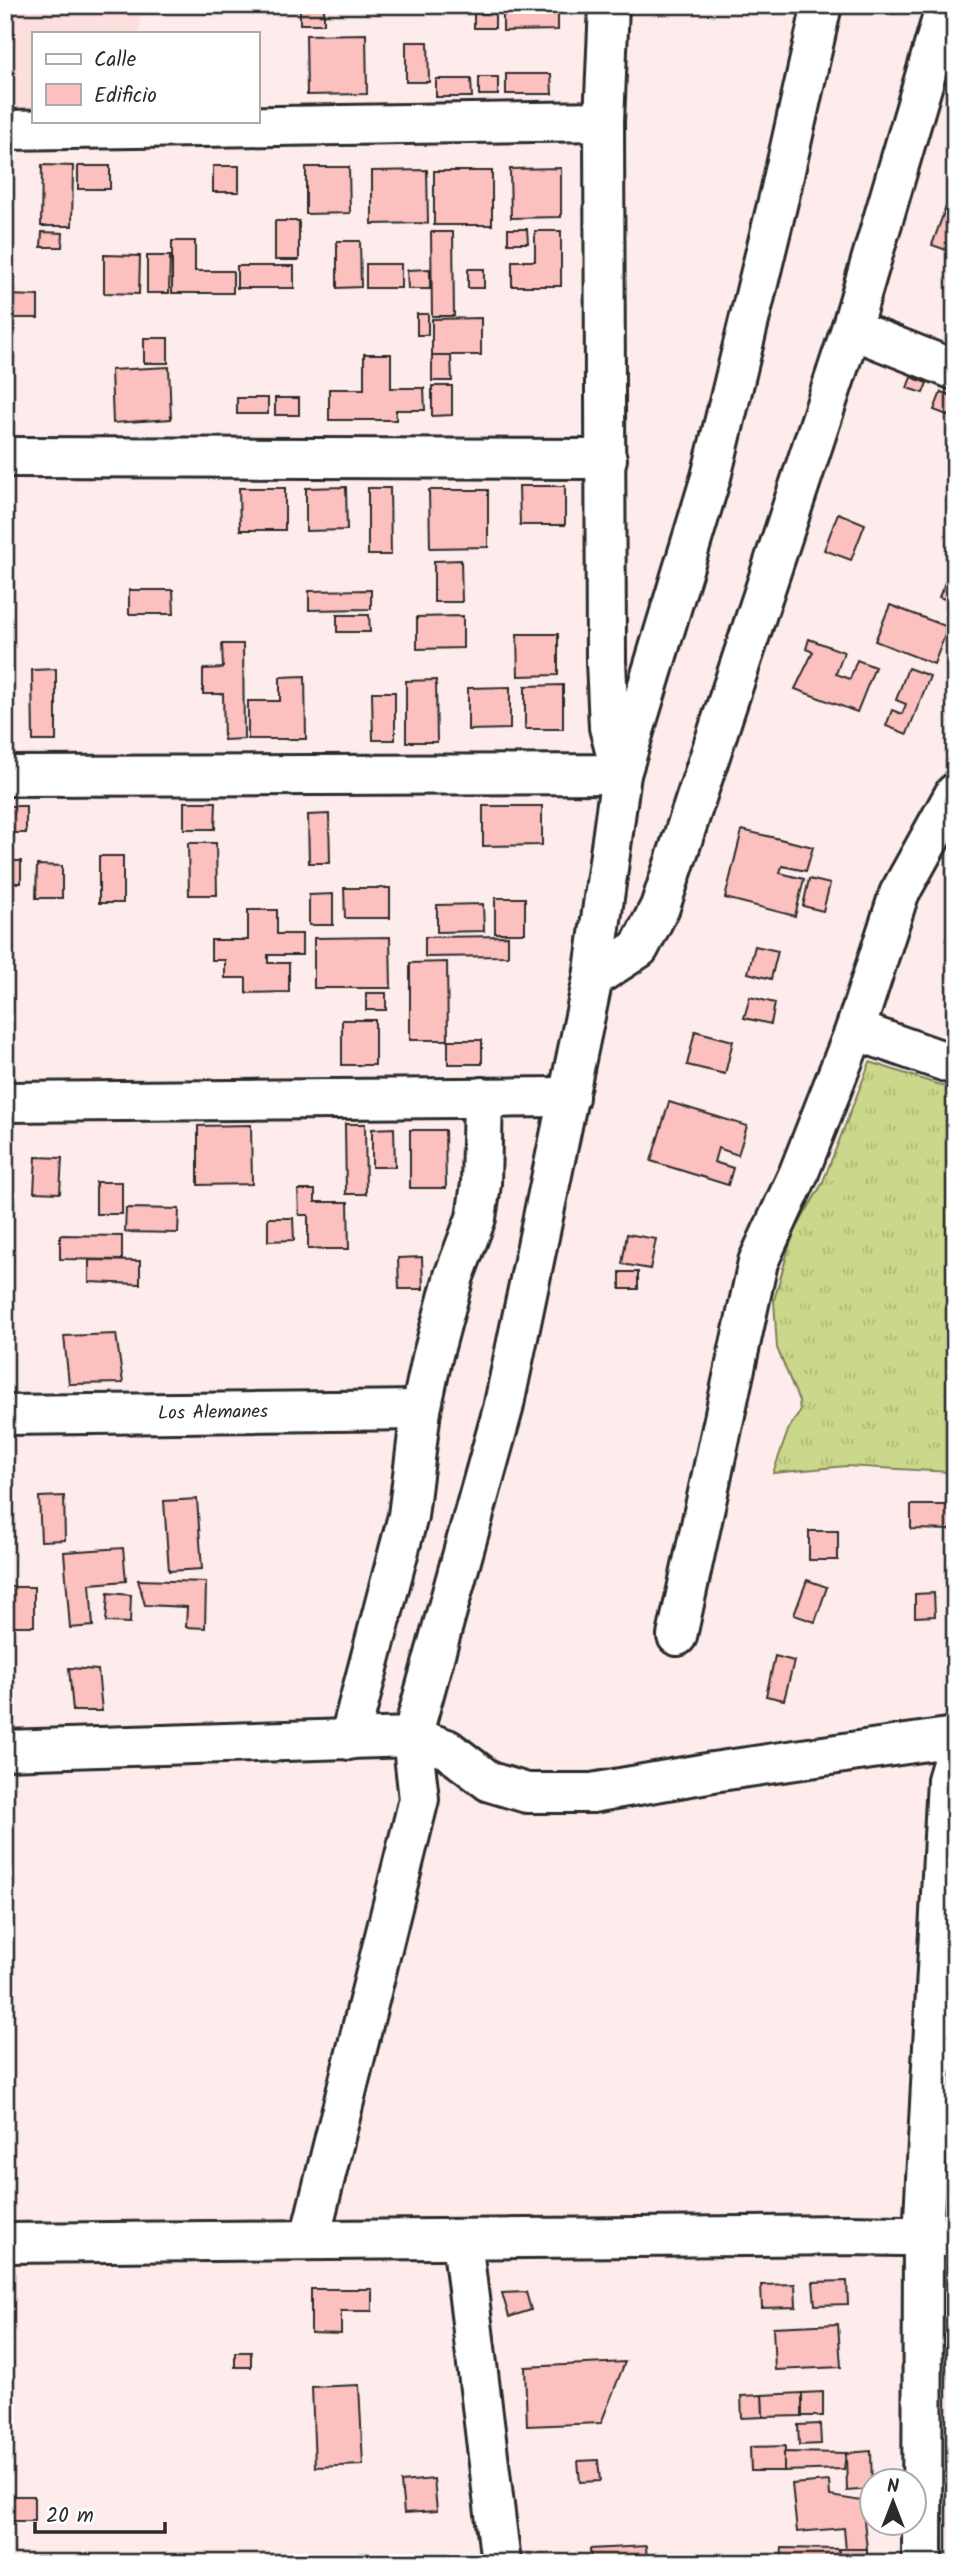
<svg xmlns="http://www.w3.org/2000/svg" width="960" height="2568" font-family="Kalam,sans-serif">
  <style>
    .built { fill: #fddfde }
    .grass { fill: url(#grass-tufts); stroke: #7b815a; stroke-width: 2 }
    .building { fill: #fcc0be; stroke: #2b2b2b; stroke-width: 2 }
    .lines { fill: none; stroke-linecap: round; stroke-linejoin: round }
    .street-casing { stroke: #2b2b2b; stroke-width: 44 }
    .secondary-casing { stroke: #2b2b2b; stroke-width: 44 }
    .street { stroke: #fff; stroke-width: 38 }
    .secondary { stroke: #fff; stroke-width: 38 }
    .labels { text-anchor: middle; dominant-baseline: central; stroke-width: 5; stroke-linejoin: round; paint-order: stroke }
    .street-label { font-size: 19px; fill: #2b2b2b; stroke: #fff }
  </style>
  <defs>
    <pattern id="grass-tufts" width="24" height="20" patternUnits="userSpaceOnUse" patternTransform="scale(1.75)"><rect width="24" height="20" fill="#cbd78a"/><path d="M3 7l-1-3M5 7V3M7 7l1-3M15 17l-1-3M17 17v-4M19 17l1-3" fill="none" stroke="#aeb977"/></pattern>
  </defs>
  <rect width="100%" height="100%" fill="#feecec"/>
  <filter id="ink" filterUnits="userSpaceOnUse"><feTurbulence type="fractalNoise" baseFrequency=".0143" numOctaves="2"/><feDisplacementMap in="SourceGraphic" scale="14" xChannelSelector="R" yChannelSelector="G"/><feConvolveMatrix kernelMatrix="1 2 1 2 8 2 1 2 1" color-interpolation-filters="sRGB"/></filter>
  <g filter="url(#ink)">
    <path class="built" d="M 5,5 L 140,5 L 140,33 L 33,33 L 33,107 L 5,108 Z"/>
    <path class="grass" d="M 870,1062 L 955,1090 L 955,1461 L 950,1472 L 846,1466 L 773,1473 L 789,1428 L 800,1412 L 799,1401 L 777,1348 L 774,1300 L 793,1234 L 822,1184 Z"/>
    <g class="building">
      <rect x="300" y="5" width="24" height="19"/>
      <path d="M 558,9 L 558,30 L 503,31 L 503,10 Z"/>
      <rect x="474" y="13" width="21" height="15"/>
      <path d="M 366,34 L 367,94 L 307,95 L 306,35 Z"/>
      <path d="M 406,42 L 428,42 L 429,82 L 406,82 Z"/>
      <path d="M 506,74 L 551,74 L 552,94 L 506,94 Z"/>
      <rect x="479" y="77" width="19" height="18"/>
      <path d="M 436,79 L 471,79 L 472,97 L 436,97 Z"/>
      <path d="M 42,165 L 73,166 L 72,226 L 41,226 Z"/>
      <rect x="78" y="166" width="32" height="23"/>
      <rect x="213" y="166" width="26" height="26"/>
      <path d="M 306,167 L 349,167 L 350,213 L 306,214 Z"/>
      <path d="M 561,168 L 561,217 L 511,218 L 510,169 Z"/>
      <path d="M 427,170 L 428,223 L 372,224 L 372,171 Z"/>
      <rect x="434" y="171" width="58" height="54"/>
      <path d="M 950,196 L 955,197 L 955,253 L 932,245 Z"/>
      <rect x="275" y="221" width="24" height="39"/>
      <path d="M 508,229 L 527,229 L 528,243 L 508,243 Z"/>
      <path d="M 535,231 L 561,231 L 561,286 L 512,286 L 512,261 L 535,261 Z"/>
      <path d="M 42,232 L 63,233 L 62,247 L 41,247 Z"/>
      <path d="M 431,232 L 453,232 L 454,316 L 432,316 Z"/>
      <path d="M 172,241 L 195,241 L 195,271 L 233,271 L 233,293 L 172,293 Z"/>
      <path d="M 337,241 L 360,241 L 361,287 L 337,288 Z"/>
      <path d="M 104,255 L 140,256 L 139,294 L 104,293 Z"/>
      <path d="M 147,256 L 170,256 L 169,293 L 147,293 Z"/>
      <rect x="366" y="264" width="35" height="24"/>
      <rect x="237" y="266" width="57" height="22"/>
      <path d="M 430,269 L 430,289 L 408,289 L 407,270 Z"/>
      <rect x="468" y="269" width="16" height="19"/>
      <path d="M 5,295 L 38,296 L 38,318 L 5,318 Z"/>
      <rect x="417" y="314" width="11" height="21"/>
      <path d="M 481,318 L 481,355 L 432,355 L 432,319 Z"/>
      <rect x="144" y="338" width="24" height="25"/>
      <path d="M 364,354 L 391,354 L 391,388 L 424,388 L 425,410 L 396,410 L 396,420 L 329,420 L 329,389 L 364,389 Z"/>
      <path d="M 432,356 L 451,356 L 452,381 L 432,381 Z"/>
      <path d="M 169,367 L 171,419 L 113,423 L 111,370 Z"/>
      <path d="M 911,377 L 927,383 L 923,393 L 907,388 Z"/>
      <path d="M 432,386 L 452,386 L 452,415 L 432,416 Z"/>
      <path d="M 941,392 L 955,397 L 955,418 L 934,410 Z"/>
      <rect x="237" y="398" width="31" height="16"/>
      <rect x="275" y="398" width="24" height="17"/>
      <path d="M 519,486 L 565,486 L 565,525 L 520,525 Z"/>
      <path d="M 346,487 L 347,530 L 306,531 L 306,488 Z"/>
      <path d="M 239,488 L 285,488 L 285,530 L 240,530 Z"/>
      <path d="M 368,488 L 390,488 L 391,555 L 368,555 Z"/>
      <path d="M 429,490 L 488,490 L 488,547 L 430,548 Z"/>
      <path d="M 838,513 L 865,524 L 851,560 L 824,550 Z"/>
      <path d="M 461,560 L 462,602 L 434,602 L 434,561 Z"/>
      <path d="M 946,580 L 955,583 L 955,603 L 939,597 Z"/>
      <path d="M 129,590 L 173,590 L 174,614 L 129,614 Z"/>
      <path d="M 371,590 L 371,609 L 309,610 L 309,591 Z"/>
      <path d="M 890,605 L 948,627 L 934,664 L 875,641 Z"/>
      <path d="M 337,615 L 369,615 L 370,632 L 337,632 Z"/>
      <path d="M 463,616 L 463,648 L 417,649 L 417,617 Z"/>
      <path d="M 517,634 L 558,634 L 558,675 L 518,676 Z"/>
      <path d="M 809,639 L 844,652 L 836,674 L 850,679 L 857,660 L 875,667 L 857,712 L 795,689 L 813,652 L 806,649 Z"/>
      <path d="M 222,644 L 243,644 L 244,739 L 224,740 L 223,694 L 203,694 L 203,669 L 223,668 Z"/>
      <path d="M 908,668 L 930,676 L 907,734 L 886,726 L 892,710 L 902,714 L 906,704 L 896,700 Z"/>
      <path d="M 56,669 L 56,741 L 33,741 L 32,670 Z"/>
      <path d="M 305,676 L 306,739 L 248,739 L 248,701 L 280,701 L 280,677 Z"/>
      <path d="M 436,680 L 437,742 L 406,742 L 406,681 Z"/>
      <path d="M 563,685 L 563,729 L 525,729 L 525,686 Z"/>
      <path d="M 510,687 L 510,729 L 468,730 L 468,688 Z"/>
      <path d="M 372,692 L 395,692 L 395,740 L 373,740 Z"/>
      <path d="M 184,802 L 216,802 L 215,829 L 184,829 Z"/>
      <rect x="5" y="806" width="21" height="27"/>
      <path d="M 483,806 L 542,806 L 542,845 L 483,846 Z"/>
      <path d="M 329,814 L 330,863 L 309,863 L 308,815 Z"/>
      <path d="M 742,830 L 813,847 L 806,871 L 782,866 L 780,873 L 804,879 L 795,916 L 725,898 Z"/>
      <path d="M 188,843 L 216,843 L 217,895 L 189,895 Z"/>
      <rect x="99" y="856" width="24" height="47"/>
      <rect x="5" y="861" width="16" height="22"/>
      <path d="M 37,865 L 62,866 L 62,898 L 36,898 Z"/>
      <path d="M 809,879 L 830,884 L 823,911 L 803,906 Z"/>
      <path d="M 344,888 L 390,888 L 390,918 L 345,918 Z"/>
      <path d="M 333,894 L 333,925 L 309,925 L 309,895 Z"/>
      <rect x="495" y="898" width="30" height="35"/>
      <path d="M 483,904 L 484,931 L 437,932 L 437,905 Z"/>
      <path d="M 248,910 L 277,910 L 277,934 L 302,934 L 302,955 L 268,955 L 268,963 L 289,963 L 289,992 L 246,993 L 246,978 L 225,978 L 225,960 L 211,960 L 211,940 L 248,940 Z"/>
      <path d="M 508,936 L 508,956 L 425,957 L 425,937 Z"/>
      <path d="M 390,937 L 391,988 L 314,988 L 314,938 Z"/>
      <path d="M 755,946 L 778,951 L 771,979 L 748,973 Z"/>
      <path d="M 447,962 L 448,1040 L 410,1040 L 410,963 Z"/>
      <rect x="366" y="993" width="20" height="17"/>
      <path d="M 750,997 L 775,1003 L 771,1024 L 744,1018 Z"/>
      <rect x="342" y="1020" width="33" height="45"/>
      <path d="M 695,1031 L 733,1041 L 725,1074 L 687,1065 Z"/>
      <rect x="448" y="1040" width="34" height="24"/>
      <path d="M 669,1102 L 747,1126 L 738,1155 L 718,1148 L 714,1162 L 733,1168 L 728,1185 L 651,1161 Z"/>
      <path d="M 345,1124 L 365,1124 L 366,1194 L 346,1194 Z"/>
      <path d="M 251,1125 L 252,1184 L 198,1185 L 198,1126 Z"/>
      <path d="M 394,1128 L 395,1167 L 372,1167 L 372,1129 Z"/>
      <path d="M 410,1130 L 445,1130 L 446,1188 L 410,1188 Z"/>
      <path d="M 36,1157 L 62,1158 L 60,1193 L 34,1192 Z"/>
      <rect x="96" y="1182" width="26" height="32"/>
      <path d="M 298,1190 L 315,1190 L 315,1202 L 348,1202 L 349,1249 L 308,1249 L 308,1215 L 299,1215 Z"/>
      <path d="M 126,1208 L 179,1209 L 178,1233 L 125,1232 Z"/>
      <path d="M 268,1218 L 293,1218 L 294,1240 L 268,1241 Z"/>
      <path d="M 627,1234 L 656,1239 L 650,1269 L 622,1264 Z"/>
      <path d="M 60,1235 L 122,1236 L 122,1260 L 60,1259 Z"/>
      <path d="M 422,1257 L 423,1289 L 399,1289 L 398,1258 Z"/>
      <path d="M 89,1260 L 140,1261 L 140,1284 L 89,1282 Z"/>
      <rect x="620" y="1272" width="18" height="17"/>
      <path d="M 116,1334 L 123,1383 L 69,1384 L 64,1336 Z"/>
      <path d="M 64,1496 L 65,1540 L 41,1541 L 39,1497 Z"/>
      <path d="M 197,1499 L 202,1569 L 169,1571 L 164,1501 Z"/>
      <path d="M 911,1505 L 955,1505 L 955,1530 L 911,1529 Z"/>
      <rect x="809" y="1531" width="29" height="29"/>
      <path d="M 123,1548 L 126,1581 L 90,1584 L 93,1626 L 70,1628 L 64,1552 Z"/>
      <path d="M 138,1580 L 206,1582 L 205,1628 L 186,1627 L 187,1607 L 145,1605 Z"/>
      <path d="M 807,1580 L 827,1587 L 815,1622 L 794,1615 Z"/>
      <rect x="7" y="1587" width="27" height="39"/>
      <path d="M 108,1593 L 131,1595 L 130,1623 L 106,1622 Z"/>
      <path d="M 934,1593 L 935,1616 L 915,1617 L 915,1594 Z"/>
      <path d="M 5,1640 L 8,1720 L 5,1720 Z"/>
      <path d="M 775,1656 L 794,1661 L 784,1700 L 766,1696 Z"/>
      <path d="M 69,1668 L 98,1670 L 102,1711 L 73,1711 Z"/>
      <path d="M 847,2281 L 848,2304 L 815,2305 L 813,2282 Z"/>
      <path d="M 795,2284 L 796,2307 L 762,2308 L 761,2285 Z"/>
      <path d="M 311,2289 L 372,2289 L 372,2311 L 341,2311 L 341,2334 L 311,2333 Z"/>
      <path d="M 526,2292 L 531,2310 L 509,2317 L 502,2293 Z"/>
      <path d="M 838,2324 L 841,2367 L 775,2370 L 773,2327 Z"/>
      <rect x="235" y="2352" width="16" height="15"/>
      <path d="M 625,2362 L 601,2423 L 527,2426 L 525,2367 Z"/>
      <path d="M 359,2385 L 363,2465 L 315,2467 L 312,2387 Z"/>
      <path d="M 823,2392 L 823,2416 L 802,2416 L 802,2393 Z"/>
      <path d="M 802,2393 L 802,2416 L 763,2417 L 762,2395 Z"/>
      <path d="M 762,2395 L 763,2417 L 742,2418 L 741,2396 Z"/>
      <path d="M 820,2424 L 821,2444 L 799,2445 L 798,2425 Z"/>
      <path d="M 785,2446 L 784,2471 L 751,2471 L 750,2447 Z"/>
      <path d="M 871,2451 L 872,2489 L 847,2491 L 846,2453 Z"/>
      <path d="M 784,2452 L 846,2453 L 844,2469 L 784,2471 Z"/>
      <path d="M 598,2460 L 600,2481 L 580,2482 L 578,2461 Z"/>
      <path d="M 434,2479 L 437,2511 L 404,2513 L 401,2482 Z"/>
      <path d="M 829,2481 L 830,2496 L 862,2501 L 867,2549 L 846,2551 L 844,2528 L 797,2532 L 792,2484 Z"/>
      <rect x="5" y="2496" width="29" height="25"/>
      <path d="M 646,2546 L 647,2563 L 591,2563 L 590,2549 Z"/>
      <path d="M 782,2548 L 839,2549 L 838,2563 L 781,2563 Z"/>
      <path d="M 839,2549 L 867,2549 L 867,2563 L 838,2563 Z"/>
    </g>
    <g class="lines">
      <g class="street-casing">
        <g id="street">
          <path d="M 5,130 L 604,121"/>
          <path d="M 851,329 L 955,370"/>
          <path d="M 5,457 L 607,459"/>
          <path d="M 5,776 L 621,774 L 609,727 L 606,661 L 604,121 L 609,5"/>
          <path d="M 593,978 L 639,948 L 660,907 L 851,329 L 946,5"/>
          <path d="M 855,1030 L 955,1065"/>
          <path d="M 5,1102 L 569,1097"/>
          <path d="M 5,1415 L 421,1410"/>
          <path d="M 677,1636 L 758,1262 L 798,1175 L 855,1030 L 899,894 L 955,793"/>
          <path d="M 349,1740 L 408,1516 L 421,1410 L 432,1358 L 454,1276 L 476,1218 L 481,1184 L 483,1097"/>
          <path d="M 5,1750 L 412,1737 L 447,1749 L 490,1782 L 527,1793 L 592,1793 L 713,1772 L 955,1737"/>
          <path d="M 310,2238 L 419,1799 L 412,1737 L 503,1409 L 593,978 L 621,774 L 711,477 L 780,193 L 822,5"/>
          <path d="M 462,2240 L 501,2563"/>
          <path d="M 5,2243 L 849,2235 L 955,2237"/>
        </g>
      </g>
      <g class="secondary-casing">
        <path id="secondary" d="M 922,2563 L 923,2237 L 947,1780 L 955,1753"/>
      </g>
      <use href="#street" class="street"/>
      <use href="#secondary" class="secondary"/>
    </g>
  </g>
  <g class="labels">
    <g class="street-label">
      <text transform="translate(213 1413) rotate(-1)">Los Alemanes</text>
    </g>
  </g>
  <rect width="960" height="2568" fill="none" stroke="#fff" stroke-width="28"/>
  <rect x="14" y="14" width="932" height="2540" fill="none" stroke="#2b2b2b" stroke-width="2.5" filter="url(#ink)"/>
  <rect x="32" y="32" width="228" height="91" fill="#ffffff" stroke="#aaaaaa" stroke-width="2"/>
  <rect x="46" y="54" width="35" height="10" fill="#ffffff" stroke="#aaaaaa" stroke-width="2"/>
  <text x="94" y="66" font-size="21" fill="#2b2b2b">Calle</text>
  <rect x="46" y="84" width="35" height="21" fill="#fcc0be" stroke="#aaaaaa" stroke-width="2"/>
  <text x="94" y="102" font-size="21" fill="#2b2b2b">Edificio</text>
  <g transform="translate(893 2502)"><circle r="33" fill="#ffffff" stroke="#aaaaaa" stroke-width="2"/>
  <path d="M0-5L12 26L0 18L-12 26Z" fill="#2b2b2b"/>
  <text y="-10" font-size="19" font-weight="bold" text-anchor="middle" fill="#2b2b2b">N</text>
  </g>
  <path d="M35 2522v10h130v-10" fill="none" stroke="#2b2b2b" stroke-width="3.5"/>
  <text x="46" y="2522" font-size="21" fill="#2b2b2b" stroke="#ffffff" stroke-width="5" paint-order="stroke">20 m</text>
</svg>
